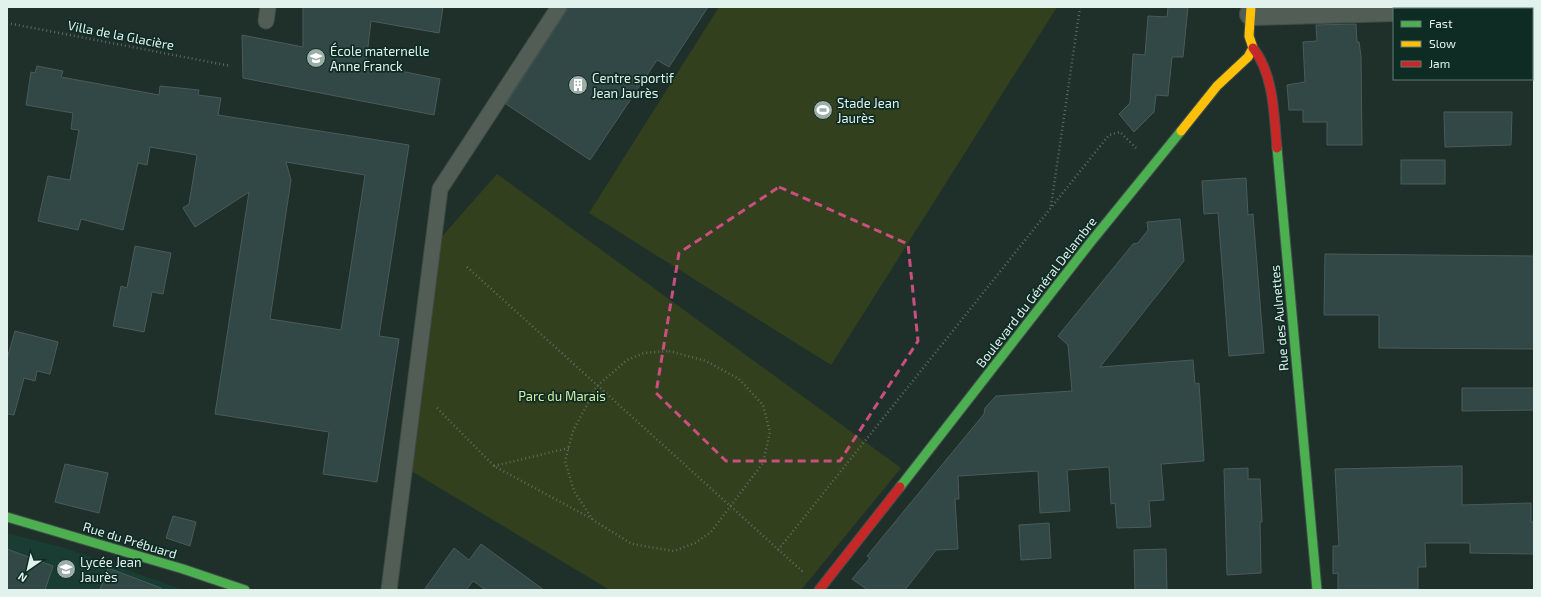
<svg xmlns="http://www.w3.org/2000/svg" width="1541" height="597" font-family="'Exo 2',sans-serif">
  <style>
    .built { fill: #193d33 }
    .green { fill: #33401d }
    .building { fill: #314846; stroke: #4c5a58; fill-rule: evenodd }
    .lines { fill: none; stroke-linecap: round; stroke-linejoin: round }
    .lane-casing { stroke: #404d49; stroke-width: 17 }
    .street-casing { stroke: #404d49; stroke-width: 24 }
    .fast-casing { stroke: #404d49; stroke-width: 11 }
    .slow-casing { stroke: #404d49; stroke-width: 11 }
    .jam-casing { stroke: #404d49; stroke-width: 11 }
    .path { stroke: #5e6a63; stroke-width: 2.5; stroke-dasharray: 1 3; stroke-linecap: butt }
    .lane { stroke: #525e55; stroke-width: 15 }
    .street { stroke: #525e55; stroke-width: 22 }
    .fast { stroke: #4caf50; stroke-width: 9 }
    .slow { stroke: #ffc107; stroke-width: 9 }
    .jam { stroke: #c62828; stroke-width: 9 }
    .marked { fill: none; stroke: #ca4e7f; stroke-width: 3; stroke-dasharray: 8 5; stroke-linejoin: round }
    .labels { text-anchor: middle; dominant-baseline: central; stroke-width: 3.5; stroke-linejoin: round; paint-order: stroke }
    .street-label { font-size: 13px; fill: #e1f1ec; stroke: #0f2c24 }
    .poi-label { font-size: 13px; fill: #e1f1ec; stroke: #0f2c24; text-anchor: start }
    .park-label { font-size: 13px; fill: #d5efa6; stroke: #0f2c24 }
  </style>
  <rect width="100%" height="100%" fill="#1f302b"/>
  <path class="built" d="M 7,533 L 65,548 L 184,590 L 7,590 Z"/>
  <g class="green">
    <path d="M 719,7 L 1057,7 L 831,365 L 589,213 Z"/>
    <path d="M 497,174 L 901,468 L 801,590 L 610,590 L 408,469 L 438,241 Z"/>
  </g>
  <g class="building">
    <path d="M 303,7 L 443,7 L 439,33 L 371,21 L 366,64 L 440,79 L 434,115 L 243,78 L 242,35 L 303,47 Z"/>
    <path d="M 569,7 L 708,7 L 669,67 L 657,60 L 590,160 L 506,104 Z"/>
    <path d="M 1168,7 L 1188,7 L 1183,57 L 1172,57 L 1168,96 L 1156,95 L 1154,112 L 1134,132 L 1119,114 L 1130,103 L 1133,54 L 1145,55 L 1148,16 L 1167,17 Z"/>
    <path d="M 1356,24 L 1357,42 L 1359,42 L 1361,56 L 1362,145 L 1327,145 L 1327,122 L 1303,122 L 1303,110 L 1289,110 L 1287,85 L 1305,82 L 1303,42 L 1317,41 L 1316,25 Z"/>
    <path d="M 37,66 L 63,71 L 61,77 L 159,95 L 160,86 L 199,90 L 198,95 L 221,98 L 218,115 L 409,145 L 379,336 L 399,339 L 377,482 L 323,474 L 329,432 L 215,414 L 249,192 L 195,227 L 183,208 L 189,204 L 197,155 L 150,147 L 147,165 L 138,163 L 123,230 L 81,219 L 78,230 L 38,221 L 48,176 L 70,180 L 79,130 L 71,129 L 73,113 L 26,105 L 31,72 L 35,73 ZM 286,162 L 365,175 L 341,330 L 270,319 L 291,180 Z"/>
    <path d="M 1444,112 L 1512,112 L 1511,145 L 1445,147 Z"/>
    <rect x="1401" y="160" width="44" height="24"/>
    <path d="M 1246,178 L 1248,215 L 1253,214 L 1264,353 L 1229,356 L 1218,213 L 1204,214 L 1202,181 Z"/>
    <path d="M 1180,219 L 1184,261 L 1100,367 L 1193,360 L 1195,384 L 1199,383 L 1204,461 L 1161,464 L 1164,500 L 1149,501 L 1151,527 L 1117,528 L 1115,503 L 1111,504 L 1109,467 L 1067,470 L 1070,511 L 1040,513 L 1038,471 L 958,476 L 959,499 L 955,499 L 958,549 L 936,550 L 905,590 L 868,590 L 852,579 L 870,558 L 867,556 L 984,414 L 985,408 L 996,396 L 1072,391 L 1068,345 L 1058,336 L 1133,244 L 1138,243 L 1148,230 L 1147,222 Z"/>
    <path d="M 135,246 L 171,253 L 163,294 L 152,292 L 144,332 L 113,326 L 121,286 L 127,288 Z"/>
    <path d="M 1325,254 L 1534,256 L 1534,349 L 1379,348 L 1379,315 L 1324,315 Z"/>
    <path d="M 15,331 L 58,342 L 50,374 L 37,371 L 35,381 L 24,378 L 14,415 L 7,414 L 7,359 Z"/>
    <path d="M 1462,388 L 1534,388 L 1534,410 L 1462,411 Z"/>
    <path d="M 65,464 L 108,473 L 99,513 L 55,502 Z"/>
    <path d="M 1462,466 L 1462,505 L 1531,503 L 1531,522 L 1534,522 L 1534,554 L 1470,553 L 1470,543 L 1425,543 L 1426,567 L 1418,567 L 1418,589 L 1338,590 L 1338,573 L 1333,574 L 1333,546 L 1339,546 L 1335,469 Z"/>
    <path d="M 1248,468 L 1248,479 L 1260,479 L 1262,522 L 1260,522 L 1261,573 L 1227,575 L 1224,469 Z"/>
    <path d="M 173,516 L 196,522 L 190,546 L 166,538 Z"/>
    <path d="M 1049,523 L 1051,558 L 1021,560 L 1019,525 Z"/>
    <path d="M 481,544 L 544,590 L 486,590 L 473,581 L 466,590 L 424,590 L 454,548 L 469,560 Z"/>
    <path d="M 7,549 L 53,566 L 45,590 L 7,590 Z"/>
    <path d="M 1166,549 L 1167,590 L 1135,590 L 1134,550 Z"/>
    <path d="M 108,568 L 161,588 L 161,590 L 100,590 Z"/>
  </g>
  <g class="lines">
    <g class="lane-casing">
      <g id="lane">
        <path d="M 266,21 L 268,7"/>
        <path d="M 389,590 L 440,189 L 559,7"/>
      </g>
    </g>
    <g class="street-casing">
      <path id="street" d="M 1251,14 L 1394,10"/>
    </g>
    <g class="fast-casing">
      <g id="fast">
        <path d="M 1460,9 L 1534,7"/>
        <path d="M 1277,148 L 1317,590"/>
        <path d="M 900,487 L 1090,243 L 1181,131"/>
        <path d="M 7,517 L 183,569 L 245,590"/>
      </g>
    </g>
    <g class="slow-casing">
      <path id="slow" d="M 1181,131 L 1217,86 L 1248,57 L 1253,48 L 1249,36 L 1251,7"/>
    </g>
    <g class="jam-casing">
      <g id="jam">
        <path d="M 1253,48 C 1274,74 1274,116 1277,148"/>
        <path d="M 819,590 L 900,487"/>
      </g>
    </g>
    <g class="path">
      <path d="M 7,23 L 231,66"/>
      <path d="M 1051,206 L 1080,7"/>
      <path d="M 467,267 L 803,572"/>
      <path d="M 669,351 L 706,361 L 739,379 L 763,405 L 770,432 L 763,463 L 711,532 L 695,543 L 674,551 L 632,544 L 593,520 L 574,491 L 565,461 L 573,431 L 597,386 L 627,360 L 644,353 Z"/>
      <path d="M 437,408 L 494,466 L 592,519"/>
      <path d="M 494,466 L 569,448"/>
      <path d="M 778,550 L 1109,135 L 1120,132 L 1136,148"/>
    </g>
    <use href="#lane" class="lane"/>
    <use href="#street" class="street"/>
    <use href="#fast" class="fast"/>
    <use href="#slow" class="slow"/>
    <use href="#jam" class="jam"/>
  </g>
  <path class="marked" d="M 779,187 L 908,244 L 918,341 L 840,461 L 726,461 L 656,393 L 679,253 Z"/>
  <defs>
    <g id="school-disc" transform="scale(1)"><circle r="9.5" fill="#9dada8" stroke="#0f2c24"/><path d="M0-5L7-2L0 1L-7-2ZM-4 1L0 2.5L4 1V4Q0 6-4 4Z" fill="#fff"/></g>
    <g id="building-disc" transform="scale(1)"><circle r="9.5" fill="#9dada8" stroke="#0f2c24"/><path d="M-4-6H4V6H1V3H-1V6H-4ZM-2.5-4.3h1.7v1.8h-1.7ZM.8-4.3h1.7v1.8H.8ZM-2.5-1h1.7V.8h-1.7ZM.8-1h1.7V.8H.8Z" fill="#fff"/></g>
    <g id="stadium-disc" transform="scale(1)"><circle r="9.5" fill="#9dada8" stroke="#0f2c24"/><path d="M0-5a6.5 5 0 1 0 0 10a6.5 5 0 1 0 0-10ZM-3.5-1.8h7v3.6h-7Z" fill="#fff"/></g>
  </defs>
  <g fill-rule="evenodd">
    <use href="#school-disc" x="316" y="58"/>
    <use href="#building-disc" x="578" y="85"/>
    <use href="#stadium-disc" x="823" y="110"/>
    <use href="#school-disc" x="66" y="569"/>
  </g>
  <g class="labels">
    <g class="street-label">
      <text transform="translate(121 35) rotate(11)">Villa de la Glacière</text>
      <text transform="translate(1036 292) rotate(-52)">Boulevard du Général Delambre</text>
      <text transform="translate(1279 318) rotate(-95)">Rue des Aulnettes</text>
      <text transform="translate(130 540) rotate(17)">Rue du Prébuard</text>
    </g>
    <g class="poi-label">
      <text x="330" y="51">École maternelle<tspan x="330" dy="15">Anne Franck</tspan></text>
      <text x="592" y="78">Centre sportif<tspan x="592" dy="15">Jean Jaurès</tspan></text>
      <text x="837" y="103">Stade Jean<tspan x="837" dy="15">Jaurès</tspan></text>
      <text x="80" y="562">Lycée Jean<tspan x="80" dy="15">Jaurès</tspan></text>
    </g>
    <g class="park-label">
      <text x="562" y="396">Parc du Marais</text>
    </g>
  </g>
  <rect width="1541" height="597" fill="none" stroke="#e1f1ec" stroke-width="16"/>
  <rect x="1393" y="8" width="140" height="72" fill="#0f2c24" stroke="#637b74"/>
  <rect x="1401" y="21" width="20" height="6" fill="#4caf50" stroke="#637b74"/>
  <text x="1429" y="28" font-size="12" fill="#e1f1ec">Fast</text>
  <rect x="1401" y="41" width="20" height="6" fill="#ffc107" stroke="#637b74"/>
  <text x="1429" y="48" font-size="12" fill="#e1f1ec">Slow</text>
  <rect x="1401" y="61" width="20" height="6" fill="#c62828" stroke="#637b74"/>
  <text x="1429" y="68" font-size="12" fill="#e1f1ec">Jam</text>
  <g transform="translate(28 569) rotate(214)" stroke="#0f2c24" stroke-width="3" paint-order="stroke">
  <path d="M0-3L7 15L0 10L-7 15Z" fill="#e1f1ec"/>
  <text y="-6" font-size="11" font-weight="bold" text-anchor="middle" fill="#e1f1ec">N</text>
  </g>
</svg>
